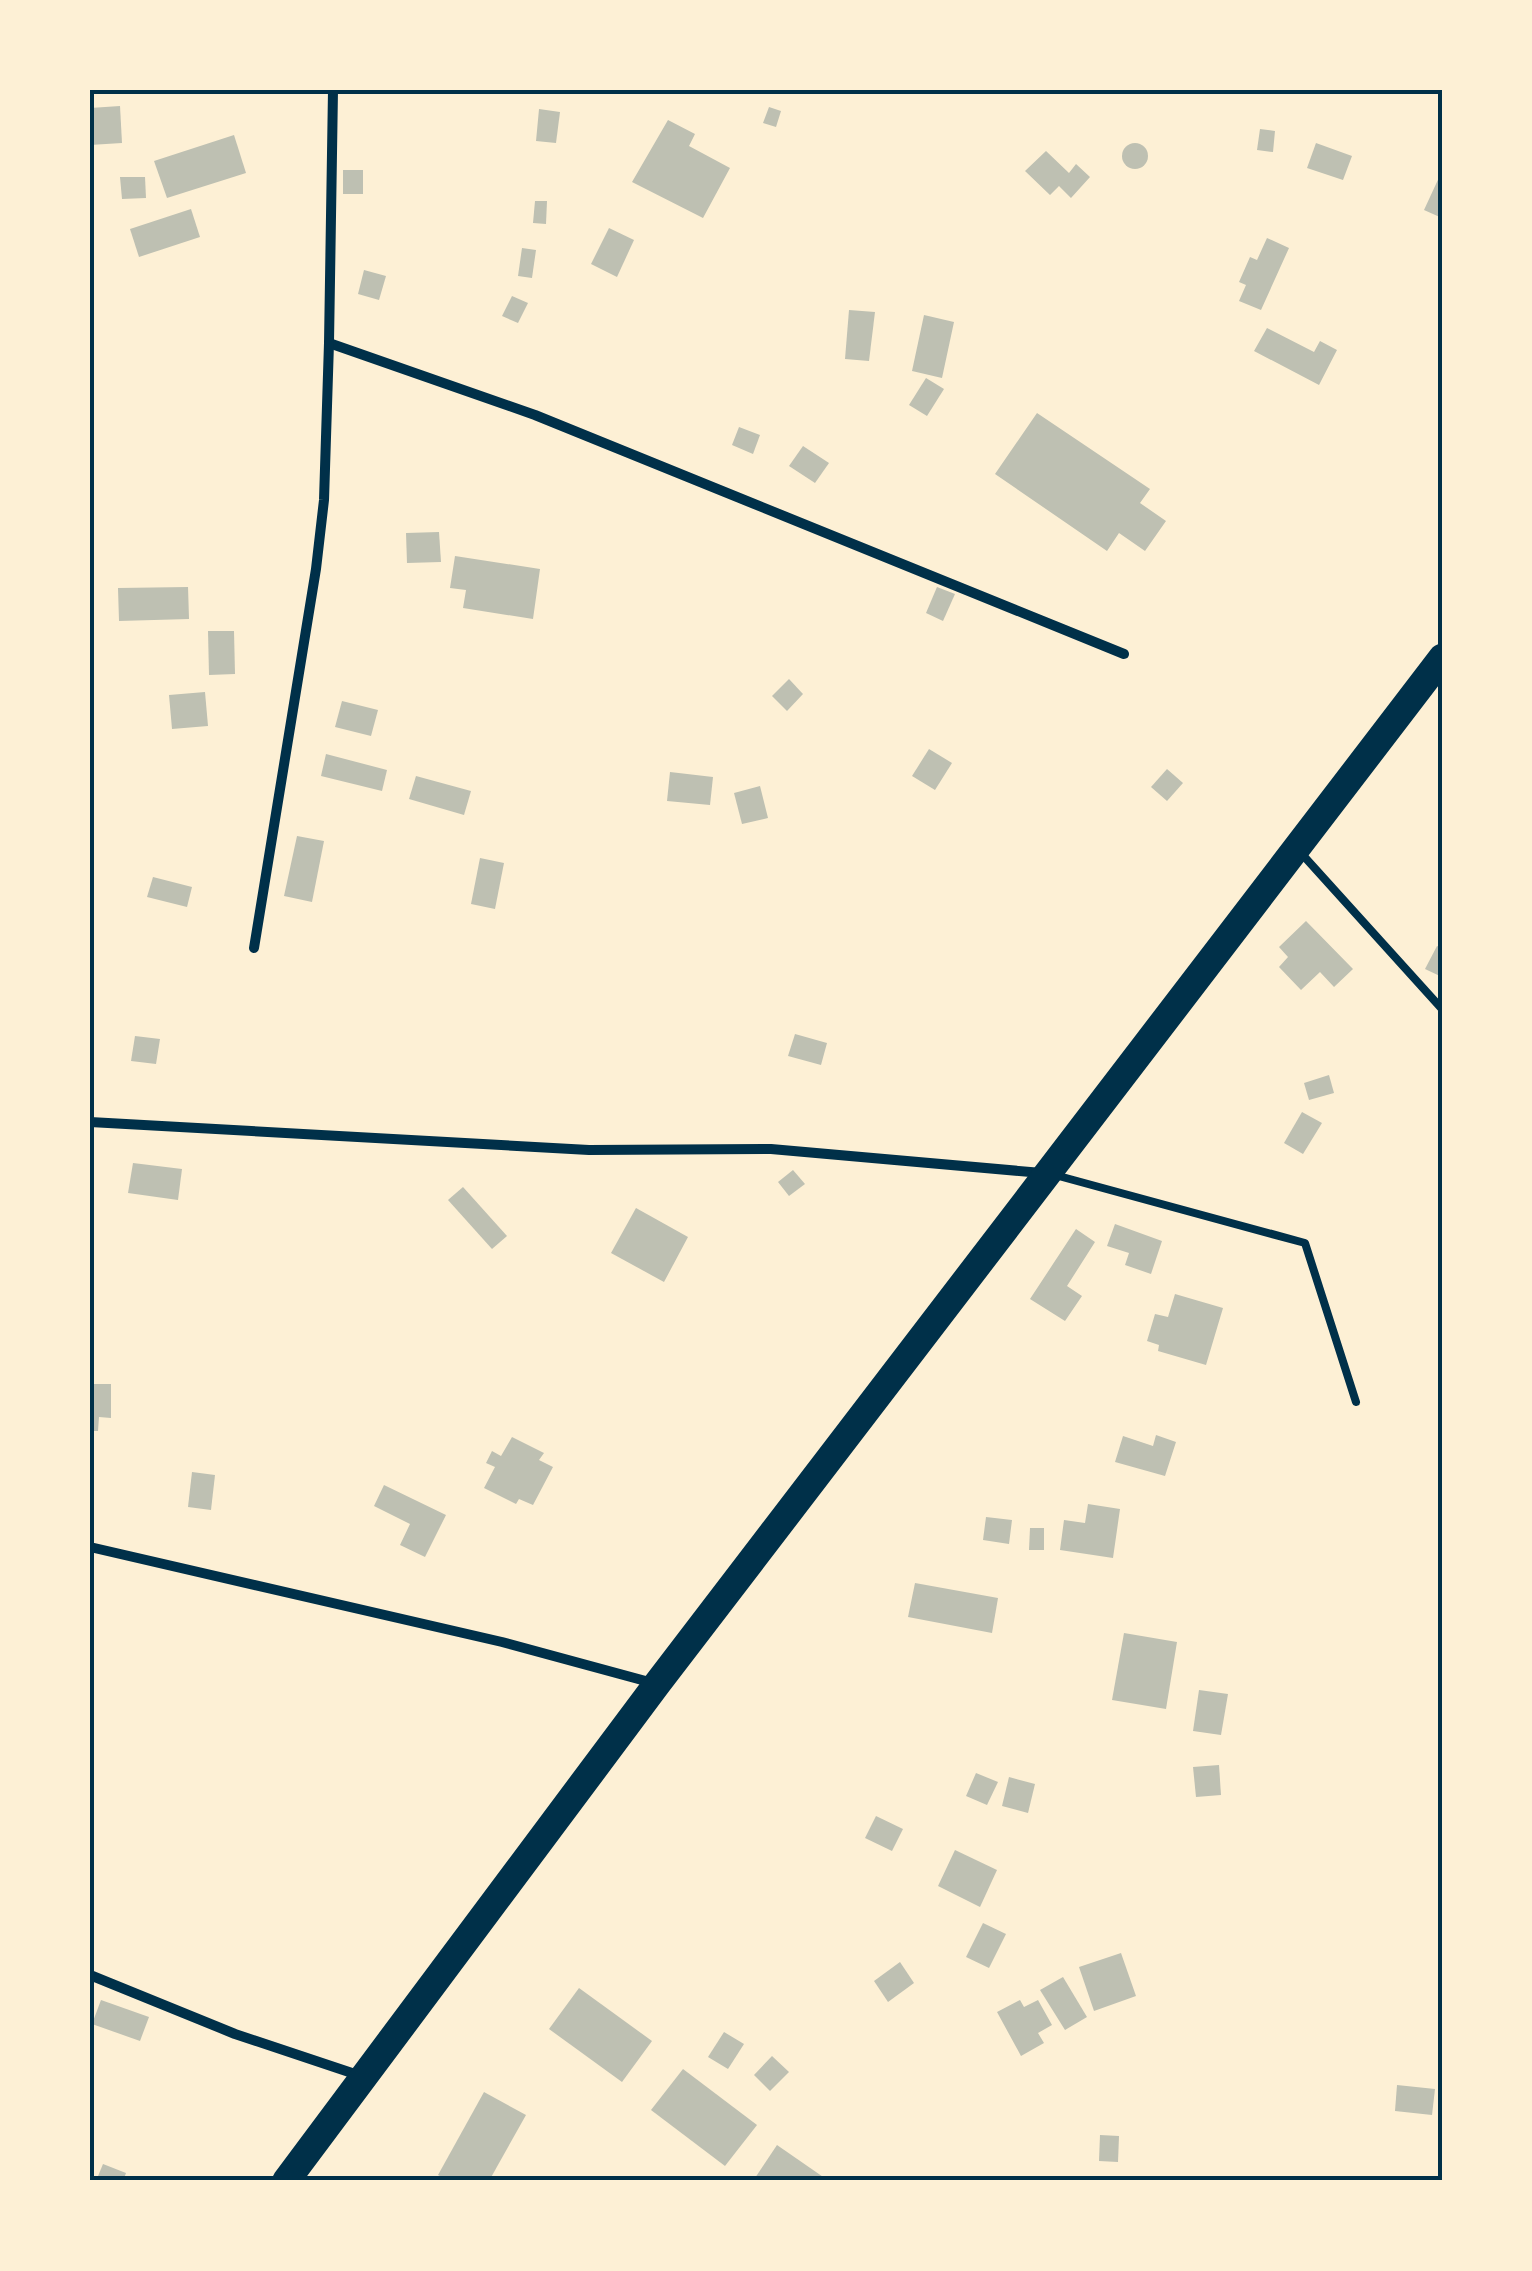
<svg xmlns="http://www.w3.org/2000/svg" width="1532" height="2271" font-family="'Space Grotesk',sans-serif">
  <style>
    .building { fill: #bec0b2 }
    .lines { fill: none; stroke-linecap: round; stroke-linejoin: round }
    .service { stroke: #003049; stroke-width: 8 }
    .minor { stroke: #003049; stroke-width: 10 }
    .trunk { stroke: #003049; stroke-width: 28 }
    .neatline { fill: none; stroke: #003049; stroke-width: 4 }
  </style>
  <rect width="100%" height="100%" fill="#fdf0d5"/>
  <g class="building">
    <path d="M 120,106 L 122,143 L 90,145 L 90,108 Z"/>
    <path d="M 769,107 L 781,111 L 776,127 L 763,123 Z"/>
    <path d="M 539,109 L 560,112 L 556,143 L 536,141 Z"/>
    <path d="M 668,120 L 695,134 L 689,146 L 730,168 L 703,218 L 632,182 Z"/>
    <path d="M 1260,129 L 1275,131 L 1273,152 L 1257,150 Z"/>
    <path d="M 234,135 L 246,173 L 167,198 L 154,161 Z"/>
    <path d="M 1316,143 L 1352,156 L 1343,180 L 1307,168 Z"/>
    <circle cx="1135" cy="156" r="13"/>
    <path d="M 1046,151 L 1069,173 L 1076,164 L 1090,177 L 1071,198 L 1059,186 L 1050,195 L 1025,171 Z"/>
    <rect x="343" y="170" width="20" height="24"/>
    <path d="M 1442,171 L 1442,218 L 1424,210 Z"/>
    <path d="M 120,177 L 145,177 L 146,198 L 122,199 Z"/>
    <path d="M 535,201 L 547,201 L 546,224 L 533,223 Z"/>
    <path d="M 191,209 L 200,237 L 139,257 L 130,229 Z"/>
    <path d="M 609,228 L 634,240 L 617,277 L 591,264 Z"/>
    <path d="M 1267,238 L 1289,248 L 1261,310 L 1239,301 L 1246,285 L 1239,282 L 1250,257 L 1257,260 Z"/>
    <path d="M 522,248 L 536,250 L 532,278 L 518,276 Z"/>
    <path d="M 364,270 L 386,276 L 379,300 L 358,294 Z"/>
    <path d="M 512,296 L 528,303 L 518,323 L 502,316 Z"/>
    <path d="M 849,310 L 875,312 L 869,361 L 845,359 Z"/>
    <path d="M 924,315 L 954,322 L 942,378 L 912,371 Z"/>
    <path d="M 1267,328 L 1314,352 L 1320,341 L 1337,350 L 1319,385 L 1254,351 Z"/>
    <path d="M 926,378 L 944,389 L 927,416 L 909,405 Z"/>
    <path d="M 1037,413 L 1150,489 L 1140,503 L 1166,521 L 1145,551 L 1119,533 L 1107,551 L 995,474 Z"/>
    <path d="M 739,427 L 760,435 L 753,454 L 732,445 Z"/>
    <path d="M 803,446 L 829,463 L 815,483 L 789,466 Z"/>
    <path d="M 439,532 L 441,562 L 407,563 L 406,533 Z"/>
    <path d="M 455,556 L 540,569 L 533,619 L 463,608 L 466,590 L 450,588 Z"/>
    <path d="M 188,587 L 189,619 L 119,621 L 118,588 Z"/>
    <path d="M 937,587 L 955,594 L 943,621 L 926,613 Z"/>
    <path d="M 208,631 L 234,631 L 235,674 L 209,675 Z"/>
    <path d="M 789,679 L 803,694 L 787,711 L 772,696 Z"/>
    <path d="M 205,692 L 208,726 L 172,729 L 169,695 Z"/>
    <path d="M 342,701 L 378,710 L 371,736 L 335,727 Z"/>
    <path d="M 929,749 L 952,763 L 935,790 L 912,776 Z"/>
    <path d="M 326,754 L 387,770 L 382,791 L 321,776 Z"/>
    <path d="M 1167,769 L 1183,783 L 1167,801 L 1151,787 Z"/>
    <path d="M 670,772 L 713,777 L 710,805 L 667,801 Z"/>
    <path d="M 416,776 L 471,791 L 464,815 L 409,799 Z"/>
    <path d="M 760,786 L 768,818 L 742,824 L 734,793 Z"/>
    <path d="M 297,836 L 324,841 L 312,902 L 284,896 Z"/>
    <path d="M 480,858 L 504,863 L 495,909 L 471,904 Z"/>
    <path d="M 153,877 L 192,887 L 187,907 L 147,897 Z"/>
    <path d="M 1306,921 L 1353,969 L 1334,987 L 1320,972 L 1301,990 L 1279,967 L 1288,957 L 1279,947 Z"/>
    <path d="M 1437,946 L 1442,948 L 1442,977 L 1425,969 Z"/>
    <path d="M 795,1034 L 827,1043 L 821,1065 L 788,1056 Z"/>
    <path d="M 135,1036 L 160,1039 L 156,1064 L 131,1061 Z"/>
    <path d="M 1329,1075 L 1334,1093 L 1309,1100 L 1304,1083 Z"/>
    <path d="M 1302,1112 L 1322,1123 L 1303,1154 L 1284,1143 Z"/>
    <path d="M 133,1163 L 182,1169 L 178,1200 L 128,1193 Z"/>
    <path d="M 793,1170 L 805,1184 L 789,1196 L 778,1182 Z"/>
    <path d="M 463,1187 L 507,1236 L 492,1249 L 448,1200 Z"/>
    <path d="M 636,1208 L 688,1237 L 664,1282 L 611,1253 Z"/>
    <path d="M 1115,1224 L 1162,1241 L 1151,1274 L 1125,1265 L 1129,1253 L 1107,1246 Z"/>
    <path d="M 1076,1229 L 1095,1242 L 1067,1286 L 1082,1296 L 1065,1321 L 1030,1299 Z"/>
    <path d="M 1175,1294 L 1223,1308 L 1206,1365 L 1158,1351 L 1159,1345 L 1147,1341 L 1155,1314 L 1168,1317 Z"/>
    <path d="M 90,1384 L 111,1384 L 111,1418 L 99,1417 L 98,1431 L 90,1431 Z"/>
    <path d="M 1156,1435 L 1176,1442 L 1165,1476 L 1115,1462 L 1123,1436 L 1153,1446 Z"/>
    <path d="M 512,1437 L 544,1453 L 539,1460 L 553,1467 L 533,1505 L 519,1499 L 516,1504 L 484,1488 L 495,1467 L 486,1463 L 492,1451 L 501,1456 Z"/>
    <path d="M 192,1472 L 215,1475 L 211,1510 L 188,1507 Z"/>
    <path d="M 384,1485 L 446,1515 L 425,1557 L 400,1545 L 410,1524 L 374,1506 Z"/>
    <path d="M 1088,1504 L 1120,1509 L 1113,1558 L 1060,1550 L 1064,1520 L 1085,1523 Z"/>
    <path d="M 986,1517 L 1012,1520 L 1009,1544 L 983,1540 Z"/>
    <path d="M 1030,1528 L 1044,1528 L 1044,1550 L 1029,1550 Z"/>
    <path d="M 915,1583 L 998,1598 L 992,1633 L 908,1617 Z"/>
    <path d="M 1124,1633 L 1177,1642 L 1166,1709 L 1112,1700 Z"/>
    <path d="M 1199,1690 L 1228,1694 L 1221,1735 L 1193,1731 Z"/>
    <path d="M 1219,1765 L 1221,1795 L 1196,1797 L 1193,1767 Z"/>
    <path d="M 976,1773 L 998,1782 L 987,1805 L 966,1796 Z"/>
    <path d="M 1009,1777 L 1035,1784 L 1028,1813 L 1002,1806 Z"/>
    <path d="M 876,1816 L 903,1829 L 892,1851 L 865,1838 Z"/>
    <path d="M 955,1850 L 997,1870 L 980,1907 L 938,1886 Z"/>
    <path d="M 983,1923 L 1006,1934 L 989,1968 L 966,1957 Z"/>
    <path d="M 1121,1953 L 1136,1996 L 1094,2011 L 1079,1967 Z"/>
    <path d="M 900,1962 L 914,1983 L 888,2002 L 874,1981 Z"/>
    <path d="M 1063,1977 L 1087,2017 L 1065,2030 L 1040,1990 Z"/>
    <path d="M 579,1988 L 652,2041 L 622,2082 L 549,2029 Z"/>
    <path d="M 101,2000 L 149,2017 L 140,2041 L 92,2024 Z"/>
    <path d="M 1020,2000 L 1024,2007 L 1038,2000 L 1052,2025 L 1038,2033 L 1044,2043 L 1021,2056 L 997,2012 Z"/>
    <path d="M 724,2032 L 744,2044 L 728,2069 L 708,2057 Z"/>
    <path d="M 772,2056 L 789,2072 L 770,2091 L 754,2075 Z"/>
    <path d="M 683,2069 L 757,2125 L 725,2166 L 651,2110 Z"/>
    <path d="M 1397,2085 L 1435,2089 L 1432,2115 L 1395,2111 Z"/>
    <path d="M 484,2092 L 526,2115 L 489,2181 L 449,2181 L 438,2175 Z"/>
    <path d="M 1100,2135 L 1119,2136 L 1118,2162 L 1099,2161 Z"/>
    <path d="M 777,2145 L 829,2181 L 753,2181 Z"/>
    <path d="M 103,2164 L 126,2173 L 123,2181 L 96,2181 Z"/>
  </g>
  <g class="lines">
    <g class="service">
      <path d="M 1301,853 L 1442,1009"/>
      <path d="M 1055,1175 L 1305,1243 L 1356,1402"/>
    </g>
    <g class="minor">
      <path d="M 333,90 L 329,343 L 535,415 L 1124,654"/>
      <path d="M 254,948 L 316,569 L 324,500 L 329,343"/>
      <path d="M 90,1122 L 589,1150 L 771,1149 L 1042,1173"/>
      <path d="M 90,1547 L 502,1642 L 653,1683"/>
      <path d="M 90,1975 L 235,2034 L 361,2076"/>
    </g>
    <path class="trunk" d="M 286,2181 L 657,1684 L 1442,658"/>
  </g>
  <rect width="1532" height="2271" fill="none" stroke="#fdf0d5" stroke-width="185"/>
  <rect x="92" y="92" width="1348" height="2086" class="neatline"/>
</svg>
